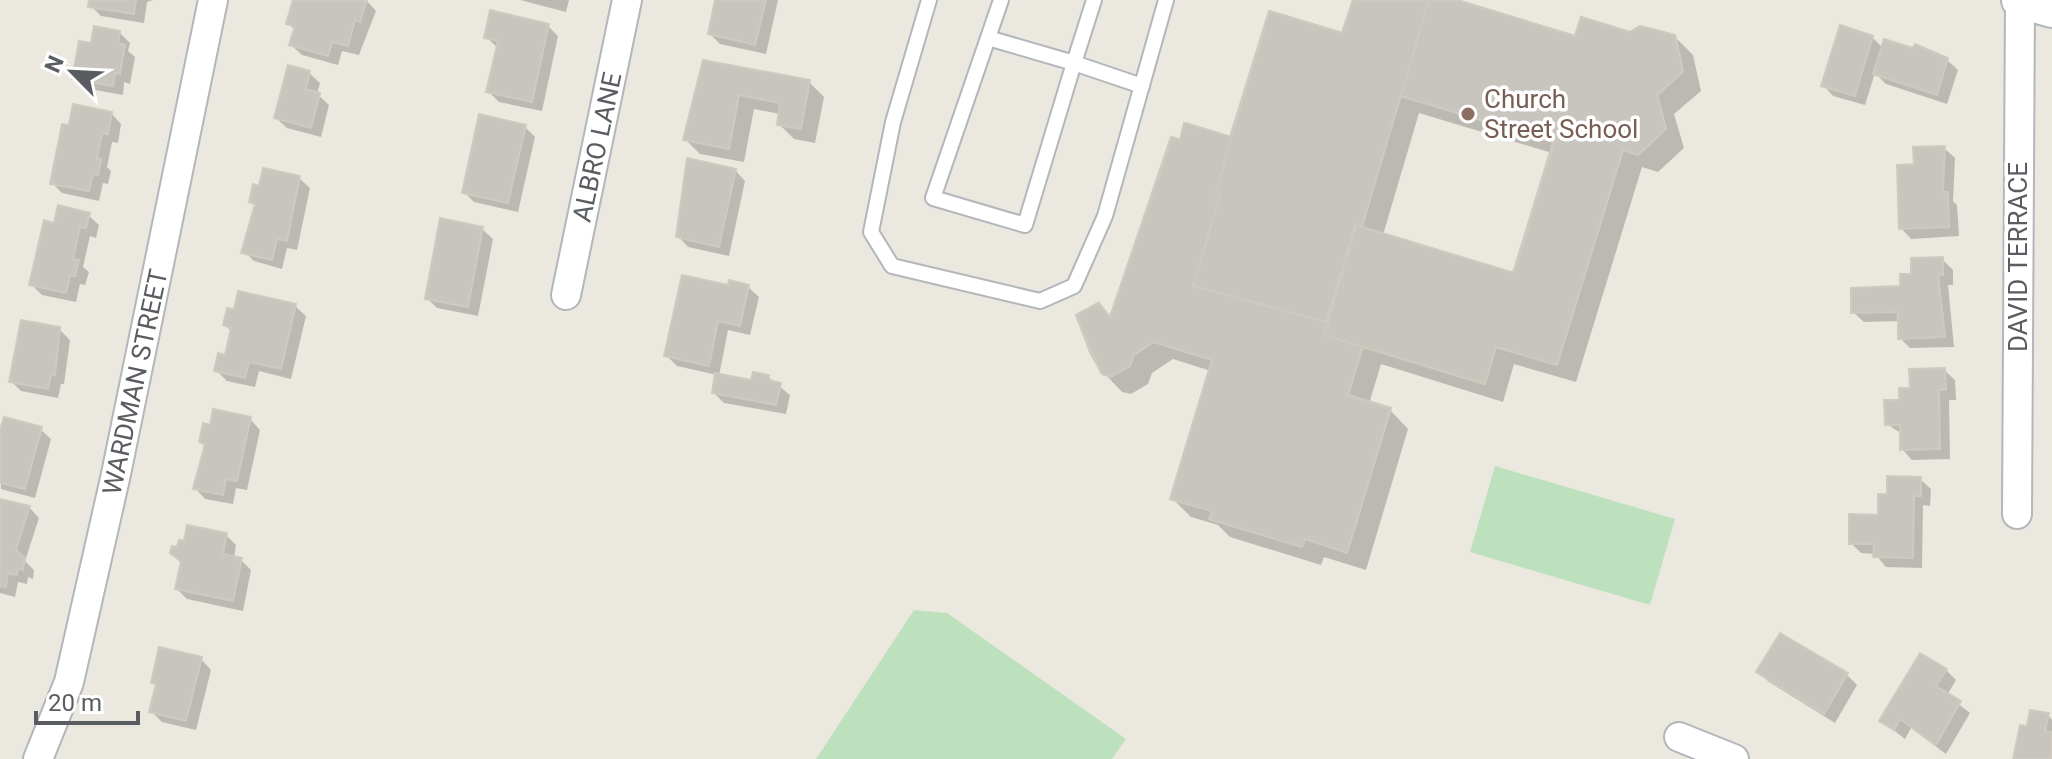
<svg xmlns="http://www.w3.org/2000/svg" width="2052" height="759" font-family="Roboto,sans-serif">
  <style>
    .green { fill: #bde1bd }
    .shadow { fill: #0003; fill-rule: evenodd }
    .building { fill: #c8c5bf; stroke: #cfcabf; stroke-width: 2 }
    .lines { fill: none; stroke-linecap: round; stroke-linejoin: round }
    .service-casing { stroke: #b3b6ba; stroke-width: 18 }
    .minor-casing { stroke: #b3b6ba; stroke-width: 32 }
    .tertiary-casing { stroke: #b3b6ba; stroke-width: 40 }
    .service { stroke: #fff; stroke-width: 14 }
    .minor { stroke: #fff; stroke-width: 28 }
    .tertiary { stroke: #fff; stroke-width: 36 }
    .education-dot { fill: #8d6e63; stroke: #fff; stroke-width: 3 }
    .labels { text-anchor: middle; dominant-baseline: central; stroke-width: 7; stroke-linejoin: round; paint-order: stroke }
    .education-label { font-size: 26px; fill: #785e54; stroke: #fff; text-anchor: start }
    .street-label { font-size: 26px; fill: #595c60; stroke: #fff }
  </style>
  <rect width="100%" height="100%" fill="#ebe8e0"/>
  <g class="green">
    <path d="M 1495,466 L 1675,519 L 1650,605 L 1470,552 Z"/>
    <path d="M 914,610 L 947,613 L 1126,739 L 1112,759 L 816,759 Z"/>
  </g>
  <g class="shadow">
    <path d="M 91,0 L 153,0 L 147,2 L 144,23 L 101,16 L 91,6 Z"/>
    <path d="M 295,0 L 366,0 L 376,11 L 359,55 L 342,51 L 338,65 L 302,55 L 291,45 L 295,30 L 288,23 Z"/>
    <path d="M 520,0 L 569,0 L 566,12 Z"/>
    <path d="M 717,0 L 778,0 L 766,54 L 720,44 L 710,34 Z"/>
    <path d="M 1355,0 L 1452,0 L 1576,39 L 1630,35 L 1674,36 L 1693,55 L 1701,91 L 1674,114 L 1684,148 L 1658,172 L 1642,167 L 1576,382 L 1514,364 L 1503,402 L 1381,364 L 1369,404 L 1390,410 L 1408,429 L 1366,570 L 1324,557 L 1321,565 L 1230,537 L 1218,525 L 1191,517 L 1172,498 L 1211,371 L 1173,359 L 1152,373 L 1148,384 L 1131,394 L 1122,392 L 1103,372 L 1111,318 L 1181,143 L 1232,140 L 1344,36 ZM 1419,113 L 1552,153 L 1515,275 L 1383,235 Z"/>
    <path d="M 548,26 L 558,36 L 542,111 L 499,102 L 488,91 L 498,48 L 486,37 Z"/>
    <path d="M 120,33 L 130,43 L 128,51 L 135,57 L 130,84 L 124,82 L 123,95 L 84,88 L 74,78 L 92,46 Z"/>
    <path d="M 1872,37 L 1883,48 L 1947,60 L 1958,70 L 1947,104 L 1886,84 L 1875,73 L 1865,105 L 1833,96 L 1823,85 Z"/>
    <path d="M 704,62 L 809,82 L 824,97 L 815,143 L 794,139 L 779,124 L 780,114 L 754,109 L 744,162 L 700,154 L 685,139 Z"/>
    <path d="M 309,73 L 320,83 L 317,94 L 329,105 L 321,137 L 287,128 L 276,118 Z"/>
    <path d="M 111,113 L 121,124 L 118,143 L 112,142 L 107,167 L 111,171 L 108,184 L 103,183 L 99,201 L 62,193 L 52,183 L 71,127 Z"/>
    <path d="M 525,127 L 535,137 L 518,212 L 474,202 L 464,192 Z"/>
    <path d="M 1944,148 L 1955,158 L 1953,201 L 1957,205 L 1959,236 L 1911,239 L 1901,228 L 1916,166 Z"/>
    <path d="M 689,160 L 735,170 L 745,181 L 729,256 L 688,247 L 678,236 Z"/>
    <path d="M 299,178 L 310,188 L 297,250 L 287,248 L 282,269 L 254,261 L 243,250 L 256,207 L 252,202 L 261,188 Z"/>
    <path d="M 88,215 L 99,225 L 96,238 L 90,236 L 83,267 L 89,272 L 85,285 L 80,284 L 76,302 L 42,295 L 31,284 L 55,225 Z"/>
    <path d="M 482,229 L 493,239 L 478,316 L 437,308 L 427,298 Z"/>
    <path d="M 1942,259 L 1953,270 L 1953,285 L 1948,285 L 1954,347 L 1910,348 L 1900,338 L 1900,321 L 1864,322 L 1853,312 L 1902,288 L 1913,276 Z"/>
    <path d="M 748,287 L 759,297 L 750,335 L 728,330 L 719,376 L 753,382 L 768,377 L 790,395 L 786,414 L 724,403 L 714,393 L 717,375 L 677,366 L 666,355 L 730,288 Z"/>
    <path d="M 295,306 L 306,316 L 291,379 L 259,371 L 255,387 L 227,381 L 216,370 L 227,357 L 232,332 L 225,325 Z"/>
    <path d="M 59,329 L 70,340 L 64,384 L 61,384 L 58,398 L 21,391 L 11,381 Z"/>
    <path d="M 1944,370 L 1955,380 L 1956,400 L 1949,400 L 1950,459 L 1912,460 L 1902,449 L 1902,434 L 1887,424 L 1912,390 Z"/>
    <path d="M 250,419 L 260,430 L 247,490 L 236,488 L 233,504 L 205,499 L 195,488 L 206,447 L 201,442 L 212,428 Z"/>
    <path d="M 40,429 L 51,439 L 35,498 L 1,489 L 0,432 Z"/>
    <path d="M 1920,479 L 1931,489 L 1930,506 L 1923,505 L 1922,568 L 1886,567 L 1875,554 L 1861,553 L 1851,543 L 1879,517 L 1889,496 Z"/>
    <path d="M 0,501 L 29,507 L 39,518 L 25,561 L 34,570 L 33,579 L 28,577 L 27,584 L 18,582 L 15,597 L 0,593 Z"/>
    <path d="M 226,535 L 236,545 L 234,559 L 241,560 L 251,570 L 243,611 L 187,599 L 177,589 L 182,564 L 177,559 L 179,550 L 185,543 Z"/>
    <path d="M 201,659 L 211,670 L 196,730 L 162,722 L 151,711 L 157,686 L 153,682 Z"/>
    <path d="M 1946,670 L 1956,680 L 1947,695 L 1970,713 L 1946,754 L 1911,728 L 1905,739 L 1882,721 Z"/>
    <path d="M 1758,672 L 1847,675 L 1857,685 L 1835,723 L 1769,682 Z"/>
    <path d="M 2048,715 L 2052,720 L 2052,759 L 2015,759 Z"/>
  </g>
  <g class="building">
    <path d="M 89,0 L 136,0 L 134,14 L 88,7 Z"/>
    <path d="M 293,0 L 367,0 L 360,22 L 355,20 L 348,46 L 332,42 L 328,56 L 289,45 L 295,26 L 286,24 Z"/>
    <path d="M 715,0 L 766,0 L 755,45 L 708,34 Z"/>
    <path d="M 1353,0 L 1429,0 L 1361,227 L 1355,225 L 1325,322 L 1193,286 L 1220,195 L 1216,194 L 1230,137 L 1269,11 L 1342,33 Z"/>
    <path d="M 1353,0 L 1429,0 L 1362,227 L 1356,225 L 1326,322 L 1193,286 L 1220,195 L 1216,194 L 1231,137 L 1270,11 L 1342,33 Z"/>
    <path d="M 1429,0 L 1457,0 L 1575,36 L 1581,17 L 1630,32 L 1640,26 L 1675,35 L 1683,72 L 1657,95 L 1666,129 L 1638,155 L 1623,150 L 1557,365 L 1496,347 L 1484,384 L 1324,335 L 1355,225 L 1513,273 L 1553,142 L 1401,96 Z"/>
    <path d="M 1429,0 L 1457,0 L 1575,36 L 1581,17 L 1630,32 L 1640,26 L 1675,35 L 1683,72 L 1657,95 L 1666,129 L 1638,155 L 1623,150 L 1557,365 L 1496,347 L 1485,384 L 1324,335 L 1356,225 L 1514,273 L 1554,142 L 1401,96 Z"/>
    <path d="M 490,10 L 549,24 L 532,102 L 486,92 L 498,41 L 484,38 Z"/>
    <path d="M 1840,25 L 1873,36 L 1855,96 L 1821,86 Z"/>
    <path d="M 94,26 L 120,31 L 118,43 L 125,45 L 120,74 L 115,73 L 113,86 L 72,79 L 79,41 L 91,43 Z"/>
    <path d="M 1884,39 L 1913,48 L 1915,44 L 1948,58 L 1937,95 L 1873,74 Z"/>
    <path d="M 703,60 L 810,80 L 801,129 L 777,125 L 780,103 L 739,95 L 729,149 L 683,140 Z"/>
    <path d="M 288,65 L 310,71 L 306,89 L 320,93 L 311,128 L 274,118 Z"/>
    <path d="M 73,104 L 112,112 L 108,134 L 102,133 L 97,158 L 101,159 L 98,175 L 93,174 L 89,191 L 50,184 L 62,124 L 69,125 Z"/>
    <path d="M 479,114 L 526,125 L 508,203 L 462,193 Z"/>
    <path d="M 1184,123 L 1230,137 L 1216,194 L 1220,195 L 1193,286 L 1328,323 L 1324,335 L 1362,347 L 1348,395 L 1391,408 L 1347,552 L 1305,539 L 1302,547 L 1209,519 L 1212,511 L 1170,499 L 1212,360 L 1154,342 L 1134,355 L 1130,366 L 1111,376 L 1102,374 L 1090,352 L 1076,315 L 1098,303 L 1110,317 L 1171,137 L 1180,140 Z"/>
    <path d="M 1185,123 L 1231,137 L 1216,194 L 1220,195 L 1193,286 L 1329,323 L 1324,335 L 1363,347 L 1348,395 L 1391,408 L 1347,553 L 1305,539 L 1302,547 L 1209,519 L 1212,511 L 1170,499 L 1212,360 L 1154,342 L 1134,354 L 1130,366 L 1111,377 L 1102,374 L 1076,315 L 1099,303 L 1110,317 L 1172,137 L 1180,140 Z"/>
    <path d="M 1945,146 L 1943,192 L 1948,192 L 1949,227 L 1899,229 L 1897,165 L 1914,164 L 1913,147 Z"/>
    <path d="M 687,158 L 736,169 L 719,247 L 676,237 Z"/>
    <path d="M 263,168 L 300,176 L 287,241 L 277,239 L 272,260 L 241,253 L 255,204 L 249,202 L 253,184 L 259,186 Z"/>
    <path d="M 58,205 L 90,213 L 86,228 L 80,227 L 73,259 L 79,260 L 75,276 L 70,275 L 66,293 L 29,285 L 44,220 L 54,223 Z"/>
    <path d="M 440,218 L 483,227 L 468,307 L 425,299 Z"/>
    <path d="M 1943,257 L 1943,275 L 1938,275 L 1945,337 L 1898,339 L 1898,312 L 1851,313 L 1851,288 L 1900,286 L 1900,274 L 1911,274 L 1911,258 Z"/>
    <path d="M 682,275 L 728,285 L 729,280 L 749,285 L 740,326 L 718,321 L 709,366 L 664,356 Z"/>
    <path d="M 238,291 L 296,304 L 281,369 L 249,362 L 245,378 L 214,371 L 218,353 L 225,355 L 231,328 L 223,325 L 227,308 L 234,309 Z"/>
    <path d="M 21,320 L 60,327 L 55,375 L 51,374 L 48,389 L 9,382 Z"/>
    <path d="M 1945,368 L 1946,390 L 1939,390 L 1940,449 L 1900,450 L 1900,425 L 1885,425 L 1884,400 L 1899,400 L 1899,388 L 1910,388 L 1909,369 Z"/>
    <path d="M 753,372 L 769,375 L 768,380 L 781,383 L 776,405 L 712,393 L 715,373 L 751,380 Z"/>
    <path d="M 213,409 L 251,417 L 237,481 L 226,479 L 223,495 L 193,489 L 205,444 L 199,442 L 203,423 L 210,425 Z"/>
    <path d="M 4,417 L 42,427 L 25,489 L 0,483 L 0,430 Z"/>
    <path d="M 1887,476 L 1921,477 L 1921,496 L 1914,496 L 1913,558 L 1873,557 L 1874,544 L 1849,544 L 1849,514 L 1878,515 L 1878,494 L 1887,494 Z"/>
    <path d="M 0,499 L 30,506 L 16,550 L 25,558 L 23,570 L 18,568 L 17,575 L 8,573 L 6,587 L 0,586 Z"/>
    <path d="M 187,525 L 227,533 L 223,554 L 242,558 L 233,601 L 175,589 L 181,561 L 170,553 L 172,546 L 177,547 L 179,540 L 184,541 Z"/>
    <path d="M 1780,633 L 1848,673 L 1824,714 L 1756,672 Z"/>
    <path d="M 159,647 L 202,657 L 186,721 L 149,712 L 156,684 L 151,683 Z"/>
    <path d="M 1920,653 L 1947,669 L 1936,686 L 1961,701 L 1936,745 L 1900,719 L 1894,730 L 1879,721 Z"/>
    <path d="M 2030,710 L 2049,713 L 2045,731 L 2052,732 L 2052,759 L 2013,759 L 2020,725 L 2027,726 Z"/>
  </g>
  <g class="lines">
    <g class="service-casing">
      <g id="service">
        <path d="M 929,0 L 893,122 L 871,232 L 892,266 L 1040,301 L 1074,286 L 1105,216 L 1166,0"/>
        <path d="M 1094,0 L 1074,63 L 1142,86"/>
        <path d="M 988,38 L 1074,63 L 1025,225 L 933,198 L 1001,0"/>
      </g>
    </g>
    <g class="minor-casing">
      <g id="minor">
        <path d="M 566,295 L 627,0"/>
        <path d="M 2017,514 L 2020,0"/>
        <path d="M 1679,737 L 1734,759"/>
        <path d="M 38,759 L 69,682 L 116,474 L 213,0"/>
      </g>
    </g>
    <g class="tertiary-casing">
      <path id="tertiary" d="M 2020,0 L 2052,9"/>
    </g>
    <use href="#service" class="service"/>
    <use href="#minor" class="minor"/>
    <use href="#tertiary" class="tertiary"/>
  </g>
  <circle class="education-dot" cx="1468" cy="114" r="8"/>
  <g class="labels">
    <g class="education-label">
      <text x="1484" y="99">Church<tspan x="1484" dy="30">Street School</tspan></text>
    </g>
    <g class="street-label">
      <text transform="translate(597 147) rotate(-78)">ALBRO LANE</text>
      <text transform="translate(2018 257) rotate(-90)">DAVID TERRACE</text>
      <text transform="translate(135 382) rotate(-78)">WARDMAN STREET</text>
    </g>
  </g>
  <g transform="translate(72 72) rotate(294)" stroke="#ffffff" stroke-width="6" paint-order="stroke">
  <path d="M0-6L14 30L0 20L-14 30Z" fill="#595c60"/>
  <text y="-12" font-size="22" font-weight="bold" text-anchor="middle" fill="#595c60">N</text>
  </g>
  <path d="M36 711v12h102v-12" fill="none" stroke="#595c60" stroke-width="4"/>
  <text x="48" y="711" font-size="24" fill="#595c60" stroke="#ffffff" stroke-width="6" paint-order="stroke">20 m</text>
</svg>
